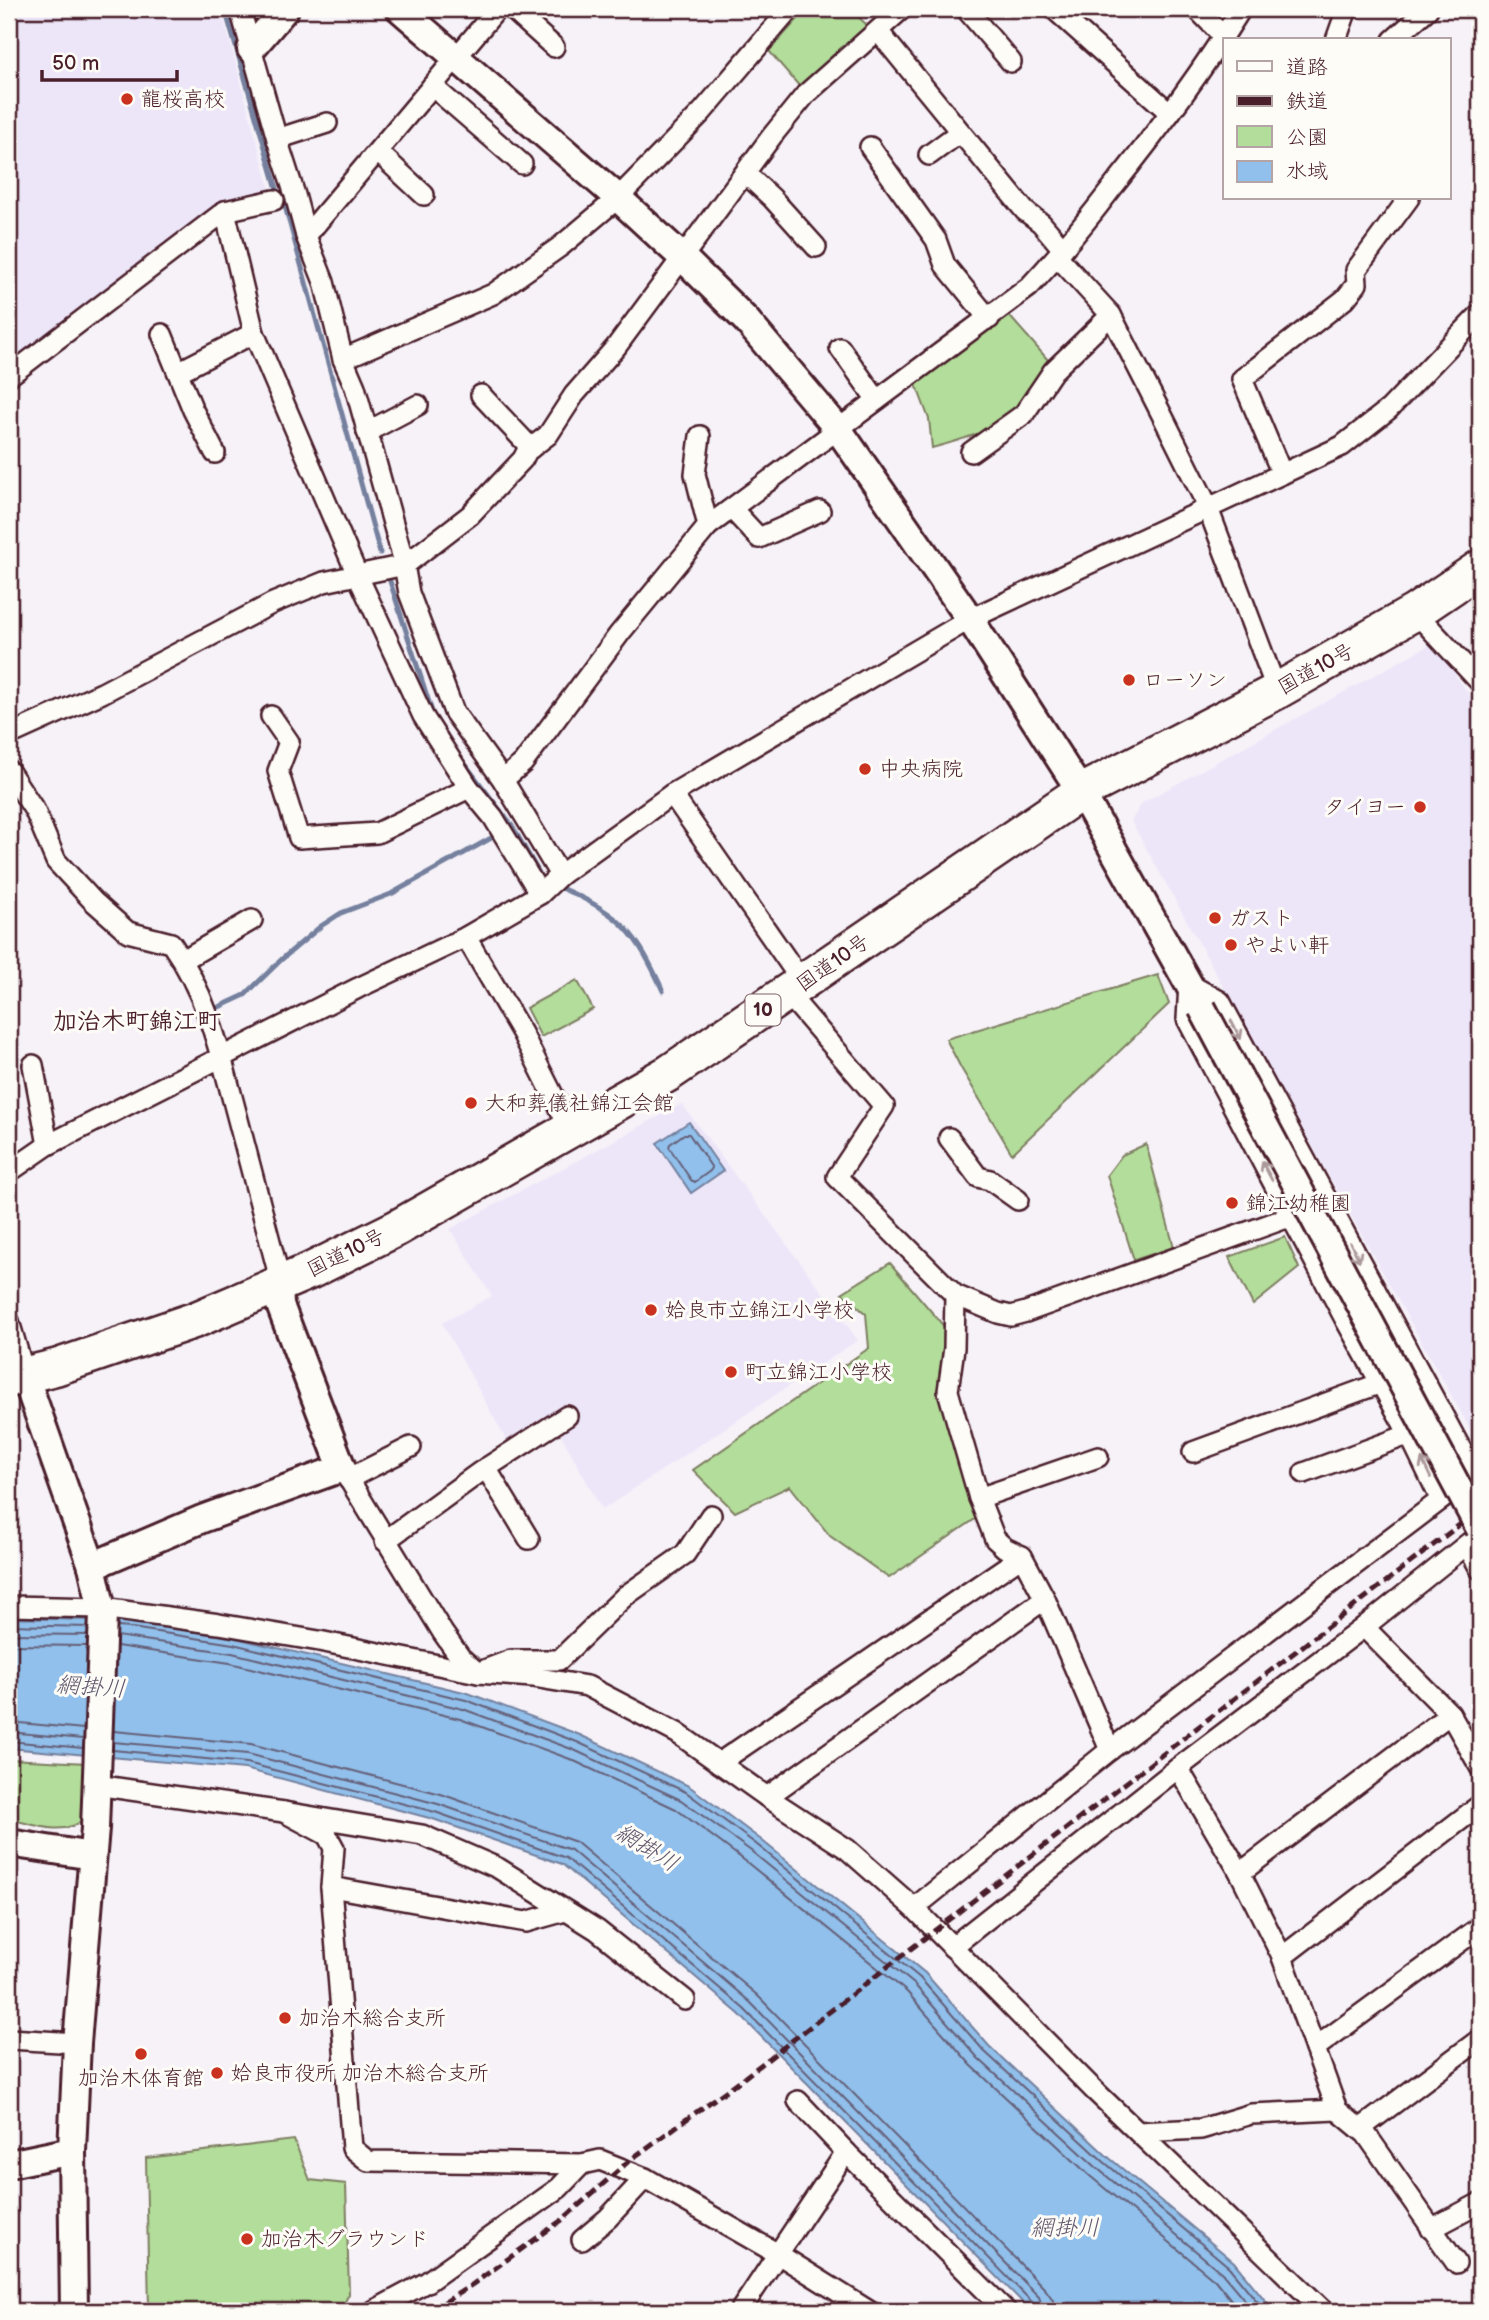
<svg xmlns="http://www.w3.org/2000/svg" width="1489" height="2320" font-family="'Balsamiq Sans','Klee One',sans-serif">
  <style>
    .built { fill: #ede6f9 }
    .green { fill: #b3dd9a; stroke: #7e7e62; stroke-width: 2 }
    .water { fill: #90c0eb; stroke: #74809e; stroke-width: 2 }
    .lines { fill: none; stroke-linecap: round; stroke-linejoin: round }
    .shore { stroke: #665f78; stroke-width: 2 }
    .stream { stroke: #74809e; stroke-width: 5 }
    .street-casing { stroke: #4a1f2b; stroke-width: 24 }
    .secondary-casing { stroke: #4a1f2b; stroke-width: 32 }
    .highway-casing { stroke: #4a1f2b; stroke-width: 40 }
    .street { stroke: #fdfcf7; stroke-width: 19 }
    .secondary { stroke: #fdfcf7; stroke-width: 26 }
    .highway { stroke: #fdfcf7; stroke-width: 35 }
    .rail { stroke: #4a1f2b; stroke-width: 5; stroke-dasharray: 10 5; stroke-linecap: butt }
    .secondary-bridge-casing { stroke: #4a1f2b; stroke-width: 32; stroke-linecap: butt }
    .secondary-bridge { stroke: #fdfcf7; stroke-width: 26 }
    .oneway { stroke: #ac999b }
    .poi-dot { fill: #c8321e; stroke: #fdfcf7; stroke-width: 2.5 }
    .labels { text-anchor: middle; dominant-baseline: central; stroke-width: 6; stroke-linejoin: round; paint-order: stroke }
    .shield { fill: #fdfcf7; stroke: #806168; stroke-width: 2 }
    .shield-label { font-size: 19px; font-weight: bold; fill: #4a1f2b }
    .poi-label { font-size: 21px; fill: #4a1f2b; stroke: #fdfcf7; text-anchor: start }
    .street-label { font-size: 21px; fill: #4a1f2b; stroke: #fdfcf7 }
    .water-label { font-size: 23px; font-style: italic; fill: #62576e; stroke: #fdfcf7 }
    .quarter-label { font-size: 24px; font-weight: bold; fill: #4a1f2b; stroke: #fdfcf7 }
  </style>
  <rect width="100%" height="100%" fill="#f6f2f8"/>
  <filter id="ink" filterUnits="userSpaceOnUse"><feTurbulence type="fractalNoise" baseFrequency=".0143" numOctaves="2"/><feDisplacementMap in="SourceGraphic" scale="14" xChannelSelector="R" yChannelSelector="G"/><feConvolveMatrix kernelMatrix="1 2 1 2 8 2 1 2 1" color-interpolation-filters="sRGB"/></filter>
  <g filter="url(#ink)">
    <g class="built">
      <path d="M 9,9 L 221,9 L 270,189 L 217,209 L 9,363 Z"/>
      <path d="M 1433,643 L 1480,710 L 1480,1447 L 1131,821 L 1142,803 Z"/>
      <path d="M 682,1104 L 858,1340 L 602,1510 L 553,1420 L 510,1447 L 442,1323 L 492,1296 L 450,1229 Z"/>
    </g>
    <g class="green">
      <path d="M 807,9 L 850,9 L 868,26 L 806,94 L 769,51 Z"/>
      <path d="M 1006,312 L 1048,360 C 1042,371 1037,383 1030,394 C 1009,427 968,438 932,448 L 929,419 L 914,379 Z"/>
      <path d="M 1158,975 L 1169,1004 L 1012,1154 L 961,1068 L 946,1039 Z"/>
      <path d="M 577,980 L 593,1009 L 541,1037 L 526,1008 Z"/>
      <path d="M 1146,1144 L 1174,1247 L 1134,1260 L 1107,1175 L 1122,1155 Z"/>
      <path d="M 1285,1237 L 1299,1268 L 1253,1305 L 1229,1257 Z"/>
      <path d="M 890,1263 L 953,1337 L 939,1386 L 978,1517 L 889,1578 L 830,1536 L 790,1486 L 735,1512 L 693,1470 L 869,1348 L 866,1314 L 842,1293 Z"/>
      <path d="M 9,1759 L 87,1763 L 83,1820 C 62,1837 33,1824 9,1819 Z"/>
      <path d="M 294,2140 L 310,2180 L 346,2184 L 349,2294 L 340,2311 L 149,2311 L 146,2158 Z"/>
    </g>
    <g class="water">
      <path d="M 689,1122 L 723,1171 L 691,1193 L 657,1143 Z"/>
      <path d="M 9,1618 L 132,1621 L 235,1638 L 468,1693 L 580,1735 L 689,1786 L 760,1839 L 925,1973 L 989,2046 L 1107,2156 L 1234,2262 L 1274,2311 L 1031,2311 L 739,2014 L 562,1864 L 433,1819 L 245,1769 L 9,1748 Z"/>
    </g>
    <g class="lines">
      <g class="shore">
        <path d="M 684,1134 L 689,1134 L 712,1168 L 710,1171 L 695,1182 L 691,1180 L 669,1147 L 670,1144 Z"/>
        <path d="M 9,1625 L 88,1627"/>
        <path d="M 117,1627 L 132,1628 L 233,1644 L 466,1700 L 577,1742 L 686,1792 L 756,1844 L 920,1978 L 984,2051 L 1103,2161 L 1229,2267 L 1265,2311"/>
        <path d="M 9,1634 L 87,1635"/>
        <path d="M 117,1636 L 232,1653 L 463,1709 L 574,1750 L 681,1800 L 751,1851 L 914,1984 L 978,2058 L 1097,2168 L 1222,2273 L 1254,2311"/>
        <path d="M 9,1645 L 87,1646"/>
        <path d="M 117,1646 L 230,1663 L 460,1719 L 570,1759 L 676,1809 L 744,1860 L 907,1992 L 971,2065 L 1090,2176 L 1215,2280 L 1240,2311"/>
        <path d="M 9,1722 L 84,1729"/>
        <path d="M 114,1731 L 251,1744 L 441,1794 L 576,1842 L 757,1995 L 1046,2290 L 1053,2300 L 1054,2311"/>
        <path d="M 9,1732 L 83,1739"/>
        <path d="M 9,1741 L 83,1748"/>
        <path d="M 113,1742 L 248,1754 L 438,1804 L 571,1850 L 750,2002 L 1039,2297 L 1044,2311"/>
        <path d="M 113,1750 L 247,1763 L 435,1812 L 566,1858 L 744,2009 L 1033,2303 L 1035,2311"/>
      </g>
      <g class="stream">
        <path d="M 225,9 L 277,189"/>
        <path d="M 285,206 L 380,553"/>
        <path d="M 388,575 L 434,718"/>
        <path d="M 462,760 L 512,826 L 539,873"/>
        <path d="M 563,889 C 622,914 637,934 663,991"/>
        <path d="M 219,1007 L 245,995 L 282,959 L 321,926 L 341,913 L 391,894 L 493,837"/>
      </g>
      <g class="street-casing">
        <g id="street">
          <path d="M 240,9 L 277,139 L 295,195 L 306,236 L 324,282 L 343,359 L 355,387 L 403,559 L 409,593 L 426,638 L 454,712 L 503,780 L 560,875"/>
          <path d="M 512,9 L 554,47"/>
          <path d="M 966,9 L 1011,62"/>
          <path d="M 1054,9 L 1170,113"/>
          <path d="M 1197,9 L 1224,37"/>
          <path d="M 878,31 L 1025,211 L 1041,223 L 1063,249"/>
          <path d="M 1336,40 L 1347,9"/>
          <path d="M 1393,40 L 1428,9"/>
          <path d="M 432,86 L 522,164"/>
          <path d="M 277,139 L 327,123"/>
          <path d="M 870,147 L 936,240 L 945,265 L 989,319"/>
          <path d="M 378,152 L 424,195"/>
          <path d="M 929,155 L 959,133"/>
          <path d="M 745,173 L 772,198 L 816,247"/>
          <path d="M 225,211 L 254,333 L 356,572 L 423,716 L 469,788 L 493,817 L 540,894"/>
          <path d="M 306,236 L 497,9"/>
          <path d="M 1058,257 L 1111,315 L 1164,419 L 1206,503 L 1277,691"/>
          <path d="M 162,334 L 193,410 L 215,453"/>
          <path d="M 840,348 L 877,400"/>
          <path d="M 343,359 L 493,294 L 561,246 L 618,198 L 702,112 L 790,9"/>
          <path d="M 178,372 L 254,333"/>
          <path d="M 9,376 L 225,211 L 274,200"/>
          <path d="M 481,395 L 531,448"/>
          <path d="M 367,432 L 418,405"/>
          <path d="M 700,436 L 695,474 L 708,526"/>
          <path d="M 971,452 L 1024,414 L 1053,371 L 1111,315"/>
          <path d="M 1282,474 L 1242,379 L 1345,299 L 1357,284 L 1356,270 L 1409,198"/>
          <path d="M 732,509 L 759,538 L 820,511"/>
          <path d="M 1415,612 L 1480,682"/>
          <path d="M 271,716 L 289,742 L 278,771 L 299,838 L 377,833 L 469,788"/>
          <path d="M 9,735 L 102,693 L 273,603 L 324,582 L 405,565 L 470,515 L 523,459 L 527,451 L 548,435 L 574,395 L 616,347 L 772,136 L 806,94 L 902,9"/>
          <path d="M 9,771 L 35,811 L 56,861 L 93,901 L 128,932 L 171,943 C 207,994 220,1052 236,1112 C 250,1164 263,1216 277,1268 L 279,1285"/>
          <path d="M 503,780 L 523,763 L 620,633 L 708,526 L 1029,287 C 1059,255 1086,222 1112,188 C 1158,131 1202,71 1241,9"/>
          <path d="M 672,794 L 803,983"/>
          <path d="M 466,937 L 522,1033 L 571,1131"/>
          <path d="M 183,960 L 252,920"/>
          <path d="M 788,994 L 884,1106 L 837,1177 L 955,1295 L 998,1313 L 1011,1316 L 1026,1312 L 1303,1212"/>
          <path d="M 33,1065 L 48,1145"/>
          <path d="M 949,1138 L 978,1177 L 990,1180 L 1018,1200"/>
          <path d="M 9,1172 L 48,1145 L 358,988 L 466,937 L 540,894 L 560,875 L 672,794 L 970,619 L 1342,446 L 1389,409 L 1480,314"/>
          <path d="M 955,1295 L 954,1348 L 948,1391 L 979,1498 L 995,1539 L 1005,1548 L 1022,1556 L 1045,1599 L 1110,1750"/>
          <path d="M 9,1321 L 25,1376"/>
          <path d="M 1193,1452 L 1381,1383"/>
          <path d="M 342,1468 L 443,1633 L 460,1657 L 478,1673"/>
          <path d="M 486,1468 L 529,1539"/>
          <path d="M 1304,1473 L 1421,1430"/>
          <path d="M 348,1479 L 411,1447"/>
          <path d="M 979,1498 L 1098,1457"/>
          <path d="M 1441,1500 L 1410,1436 L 1346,1321 L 1187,1019 L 1189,984 L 1220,1001 L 1475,1475"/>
          <path d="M 385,1541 L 480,1472 L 567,1416"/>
          <path d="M 1467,1545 L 1480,1569"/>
          <path d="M 9,1606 L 102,1608 L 219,1624 L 319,1641 L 478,1673 L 533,1677 L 587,1686 L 677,1733 L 767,1797 L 847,1849 L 914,1908 L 1095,2091 L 1324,2311"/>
          <path d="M 1364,1627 L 1450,1714 L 1480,1767"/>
          <path d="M 482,1671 L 511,1660 L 559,1660 L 625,1596 L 685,1554 L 711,1515"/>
          <path d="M 719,1763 L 1022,1556"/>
          <path d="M 1178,1768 L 1240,1873 L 1282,1957 L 1337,2110 L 1366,2134 L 1456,2263"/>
          <path d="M 96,1785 L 284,1812 L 422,1835 L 498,1868 L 597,1930 L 685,2000"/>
          <path d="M 767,1797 L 1045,1599"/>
          <path d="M 284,1812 L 327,1835 L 334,1848 L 331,1887 L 352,2148 L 368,2161 L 582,2164 L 600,2160 L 645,2178 L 778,2254 L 869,2311"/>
          <path d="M 1240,1873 L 1450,1714"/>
          <path d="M 331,1887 L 526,1922 L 565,1911"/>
          <path d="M 914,1908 L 1110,1750 L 1450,1493"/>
          <path d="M 952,1947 L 1178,1768 L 1364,1627 L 1480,1534"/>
          <path d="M 1282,1957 L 1480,1805"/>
          <path d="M 9,2039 L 77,2043"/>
          <path d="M 1315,2048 L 1480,1927"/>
          <path d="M 798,2101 L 846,2152 L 1006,2311"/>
          <path d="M 1360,2129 L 1480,2039"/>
          <path d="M 1138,2132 L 1201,2129 L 1251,2114 L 1337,2110"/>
          <path d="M 1431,2229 L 1480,2203"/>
          <path d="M 582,2240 L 608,2218 L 645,2178"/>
          <path d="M 373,2311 L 427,2282 L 559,2188 L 582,2164"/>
          <path d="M 740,2311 L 846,2152"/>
        </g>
      </g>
      <g class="secondary-casing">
        <g id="secondary">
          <path d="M 400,9 L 618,198 L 682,257 L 746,320 L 838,429 L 970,619 L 1081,792 L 1202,1008"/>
          <path d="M 251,49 L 285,9"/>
          <path d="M 25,1376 L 92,1566 L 103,1614 L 95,1828 L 77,2043 L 72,2151 L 74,2311"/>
          <path d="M 92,1566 L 202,1519 L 342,1468 L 280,1305 L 279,1285"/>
          <path d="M 9,1843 L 92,1856"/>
          <path d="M 9,2164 L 72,2151"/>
        </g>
      </g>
      <g class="highway-casing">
        <path id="highway" d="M 9,1379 L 57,1367 L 195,1320 L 310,1271 L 397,1228 L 669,1073 L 1081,792 L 1277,691 L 1415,612 L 1480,568"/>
      </g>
      <use href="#street" class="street"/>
      <use href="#secondary" class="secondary"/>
      <use href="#highway" class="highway"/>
      <path class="rail" d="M 431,2311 L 473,2284 L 562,2220 L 630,2160 L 745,2077 L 1480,1509"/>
      <g class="secondary-bridge-casing">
        <path id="secondary-bridge" d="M 1202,1008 L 1480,1529"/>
      </g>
      <use href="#secondary-bridge" class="secondary-bridge"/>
    </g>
    <defs><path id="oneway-shaft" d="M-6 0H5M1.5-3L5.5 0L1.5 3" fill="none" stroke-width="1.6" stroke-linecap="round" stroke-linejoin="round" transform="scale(1.75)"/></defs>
    <g class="oneway">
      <use href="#oneway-shaft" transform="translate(1236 1030) rotate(62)"/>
      <use href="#oneway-shaft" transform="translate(1267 1171) rotate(-118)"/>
      <use href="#oneway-shaft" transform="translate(1355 1252) rotate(62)"/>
      <use href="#oneway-shaft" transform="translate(1426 1468) rotate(-115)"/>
    </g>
  </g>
  <g class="poi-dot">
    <circle cx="127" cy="99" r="7"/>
    <circle cx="1129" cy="680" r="7"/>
    <circle cx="865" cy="769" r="7"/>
    <circle cx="1420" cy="807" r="7"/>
    <circle cx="1215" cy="918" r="7"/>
    <circle cx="1231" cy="945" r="7"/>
    <circle cx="471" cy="1103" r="7"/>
    <circle cx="1232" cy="1203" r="7"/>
    <circle cx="651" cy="1310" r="7"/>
    <circle cx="731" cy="1372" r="7"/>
    <circle cx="285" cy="2018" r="7"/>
    <circle cx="141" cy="2054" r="7"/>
    <circle cx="217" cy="2073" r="7"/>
    <circle cx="247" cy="2239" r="7"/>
  </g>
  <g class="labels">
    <rect class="shield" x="745.5" y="994.5" width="35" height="31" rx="5"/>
    <g class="shield-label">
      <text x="763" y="1010">10</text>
    </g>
    <g class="poi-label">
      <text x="141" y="99">龍桜高校</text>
      <text x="1143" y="680">ローソン</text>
      <text x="879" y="769">中央病院</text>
      <text x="1406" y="807" text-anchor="end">タイヨー</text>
      <text x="1229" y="918">ガスト</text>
      <text x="1245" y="945">やよい軒</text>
      <text x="485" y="1103">大和葬儀社錦江会館</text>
      <text x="1246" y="1203">錦江幼稚園</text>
      <text x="665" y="1310">姶良市立錦江小学校</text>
      <text x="745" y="1372">町立錦江小学校</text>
      <text x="299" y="2018">加治木総合支所</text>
      <text x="231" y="2073">姶良市役所 加治木総合支所</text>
      <text x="141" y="2078" text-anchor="middle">加治木体育館</text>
      <text x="261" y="2239">加治木グラウンド</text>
    </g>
    <g class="street-label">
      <text transform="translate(1316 669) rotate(-29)">国道10号</text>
      <text transform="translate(833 963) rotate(-35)">国道10号</text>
      <text transform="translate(346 1253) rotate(-26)">国道10号</text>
    </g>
    <g class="water-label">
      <text transform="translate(91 1687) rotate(4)">網掛川</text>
      <text transform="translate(647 1848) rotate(32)">網掛川</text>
      <text x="1065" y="2228">網掛川</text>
    </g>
    <g class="quarter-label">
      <text x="137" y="1021">加治木町錦江町</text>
    </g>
  </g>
  <rect width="1489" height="2320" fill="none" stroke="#fdfcf7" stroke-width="35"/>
  <rect x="18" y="18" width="1454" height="2285" fill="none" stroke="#4a1f2b" stroke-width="2.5" filter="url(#ink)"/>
  <rect x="1223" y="38" width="228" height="161" fill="#fdfcf7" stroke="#b5a4a5" stroke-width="2"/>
  <rect x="1237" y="61" width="35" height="10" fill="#fdfcf7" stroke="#b5a4a5" stroke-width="2"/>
  <text x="1286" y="74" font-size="21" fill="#4a1f2b">道路</text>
  <rect x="1237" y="96" width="35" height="10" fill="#4a1f2b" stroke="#b5a4a5" stroke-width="2"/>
  <text x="1286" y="108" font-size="21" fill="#4a1f2b">鉄道</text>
  <rect x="1237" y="126" width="35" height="21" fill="#b3dd9a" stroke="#b5a4a5" stroke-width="2"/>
  <text x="1286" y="144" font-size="21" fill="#4a1f2b">公園</text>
  <rect x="1237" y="161" width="35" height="21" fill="#90c0eb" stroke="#b5a4a5" stroke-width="2"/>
  <text x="1286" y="178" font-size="21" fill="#4a1f2b">水域</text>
  <path d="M42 70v10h135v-10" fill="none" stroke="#4a1f2b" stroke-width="3.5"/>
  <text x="52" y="70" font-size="21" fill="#4a1f2b" stroke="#fdfcf7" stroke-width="5" paint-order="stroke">50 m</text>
</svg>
